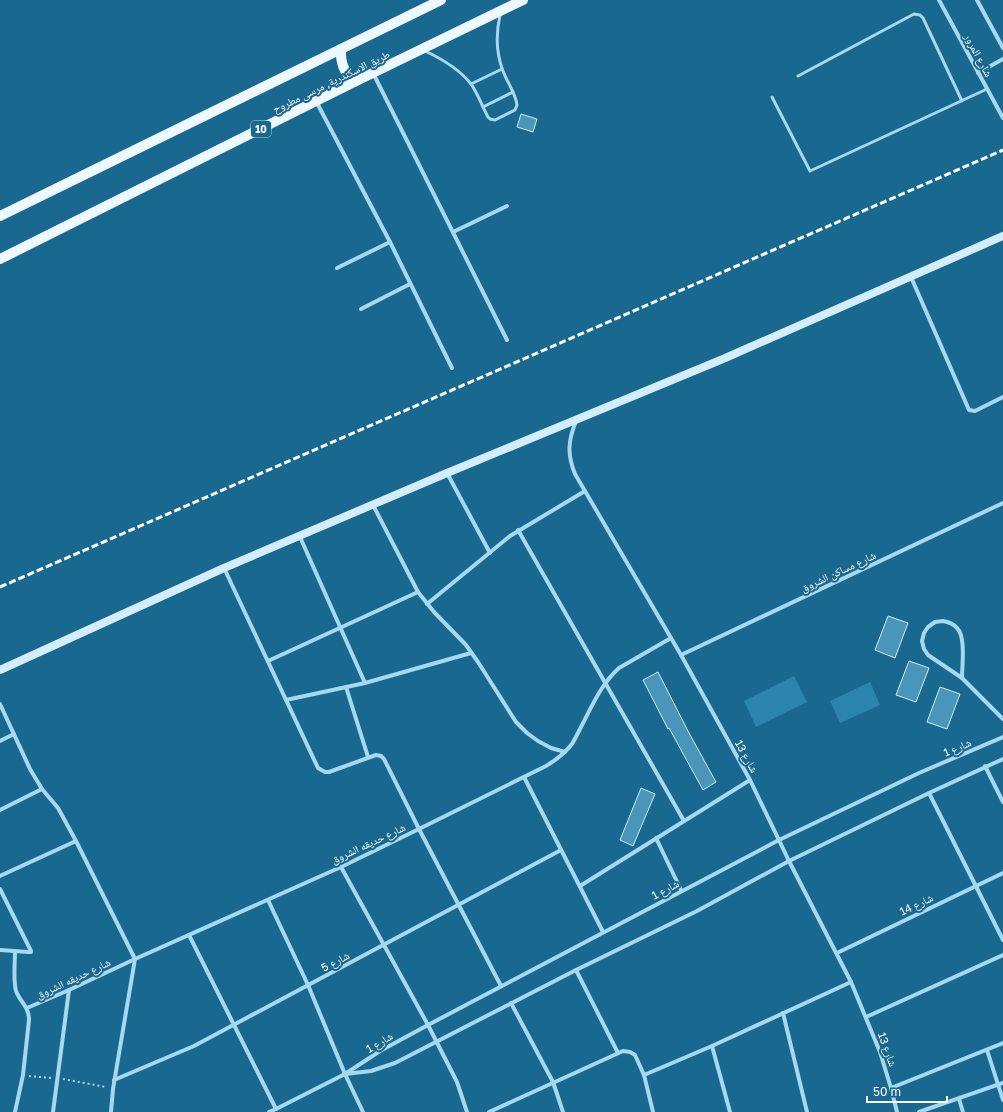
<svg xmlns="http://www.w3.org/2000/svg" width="1003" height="1112" font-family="'Golos Text','Noto Naskh Arabic',sans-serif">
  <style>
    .green { fill: #2c84ad }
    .building { fill: #4a96ba; stroke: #ccecfa }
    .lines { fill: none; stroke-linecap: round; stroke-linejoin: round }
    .path { stroke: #a6d8ef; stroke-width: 2; stroke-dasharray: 2 3; stroke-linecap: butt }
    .lane { stroke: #a6d8ef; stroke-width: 3 }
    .street { stroke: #a6d8ef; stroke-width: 4 }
    .secondary { stroke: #d4edfa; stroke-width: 8 }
    .primary { stroke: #eef8ff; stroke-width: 10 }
    .rail { stroke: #fff; stroke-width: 3; stroke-dasharray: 7 3; stroke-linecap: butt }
    .labels { text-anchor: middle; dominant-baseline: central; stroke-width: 4; stroke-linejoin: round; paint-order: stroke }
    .shield { fill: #19688f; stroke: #bad2dd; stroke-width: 1 }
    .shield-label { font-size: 10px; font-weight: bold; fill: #fff }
    .street-label { font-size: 11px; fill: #fff; stroke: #19688f }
  </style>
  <rect width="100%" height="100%" fill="#19688f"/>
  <g class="green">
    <path d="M 794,676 L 807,702 L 756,727 L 744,701 Z"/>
    <path d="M 870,682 L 880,705 L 840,723 L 830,701 Z"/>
  </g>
  <g class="building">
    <path d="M 521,114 L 537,119 L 533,132 L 517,127 Z"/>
    <path d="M 888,616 L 908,623 L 895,658 L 875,650 Z"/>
    <path d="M 909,661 L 929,668 L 916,702 L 896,695 Z"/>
    <path d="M 658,672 L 689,733 L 716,782 L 703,790 L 669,728 L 668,729 L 643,680 Z"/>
    <path d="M 940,687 L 960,694 L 947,729 L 927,722 Z"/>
    <path d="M 641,788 L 655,794 L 633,846 L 620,840 Z"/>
  </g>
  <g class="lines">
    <g class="path">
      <path d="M 29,1076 L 51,1078"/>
      <path d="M 63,1079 L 106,1087"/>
    </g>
    <g class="lane">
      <path d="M 425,51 C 440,58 460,70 471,84 C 477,92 483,108 488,117 L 490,119 L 495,120 L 515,110 L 517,105 C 516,94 507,82 503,71 C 496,53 496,33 500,15"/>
      <path d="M 798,76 L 914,14 L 920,15 L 923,18 L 962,101"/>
      <path d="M 471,84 L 502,69"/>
      <path d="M 772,97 L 810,171 L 987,89"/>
      <path d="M 483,107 L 513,92"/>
    </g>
    <g class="street">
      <path d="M 939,0 L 1003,118"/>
      <path d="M 977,0 L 1003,48"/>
      <path d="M 373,73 L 507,340"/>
      <path d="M 978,73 L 1003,59"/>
      <path d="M 316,101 L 390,242 L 452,368"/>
      <path d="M 453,232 L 507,206"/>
      <path d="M 337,268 L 390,242"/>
      <path d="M 911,277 L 969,410 L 975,411 L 1003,397"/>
      <path d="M 361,309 L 410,284"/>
      <path d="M 576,421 C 568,441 567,454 575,474 L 681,655 L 750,780 L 789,861 L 851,982 L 880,1052 L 891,1088 L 897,1112"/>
      <path d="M 447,473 L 490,553"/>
      <path d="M 373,505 L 418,592 L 434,612 L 466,645 L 478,662 L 516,722 L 527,733 L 538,741 L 551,748 L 565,752"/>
      <path d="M 518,530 L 684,821"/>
      <path d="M 300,537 L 365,683"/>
      <path d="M 224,568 L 318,768 L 325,772 L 329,772 L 376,755 L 381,756 L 384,759 L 419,829 L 501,986"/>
      <path d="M 427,604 L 510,536 L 585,491"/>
      <path d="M 943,621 C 948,622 953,623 957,628 C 966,637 962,665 962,678 L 928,655 L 924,649 L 922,641 L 924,633 L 928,627 L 935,622 Z"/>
      <path d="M 681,655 L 1003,503"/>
      <path d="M 268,661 L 418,592"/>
      <path d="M 962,678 L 1003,719"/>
      <path d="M 346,687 L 368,757"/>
      <path d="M 286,700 L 365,683 L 471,653"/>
      <path d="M 0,704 L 30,769 L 42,789 L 58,808 L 76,841 L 135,959 L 113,1089 L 111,1112"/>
      <path d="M 0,741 L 14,734"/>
      <path d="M 985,766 L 1003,802"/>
      <path d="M 524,777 L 603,932"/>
      <path d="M 929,793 L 1003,940"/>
      <path d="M 0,810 L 42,789"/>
      <path d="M 656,838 L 681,890"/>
      <path d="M 341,867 L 428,1025 L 457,1082 L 467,1112"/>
      <path d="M 0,876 L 76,841"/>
      <path d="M 580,886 L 750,780"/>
      <path d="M 0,889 L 31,951 L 31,952 L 28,952 L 0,950"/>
      <path d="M 268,900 L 308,985 L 345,1074 L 363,1112"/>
      <path d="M 189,935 L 276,1109"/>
      <path d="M 837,953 L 1003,873"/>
      <path d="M 576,970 L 618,1053"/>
      <path d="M 511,1003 L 553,1082 L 563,1112"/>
      <path d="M 27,1008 L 69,990 L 135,959 L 341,867 L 419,829 L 546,766 C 556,760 565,753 572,744 C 575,739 578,733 581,727 C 592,706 601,684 619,668 L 671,638"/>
      <path d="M 783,1013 L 807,1112"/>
      <path d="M 866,1017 L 1003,955"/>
      <path d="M 712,1046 L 730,1112"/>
      <path d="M 987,1050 L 1003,1100"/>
      <path d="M 345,1074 L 371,1071 L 395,1063 L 576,970 L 697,911 L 789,861 L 929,793 L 1003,759"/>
      <path d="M 644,1075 L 712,1046 L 851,982"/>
      <path d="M 114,1080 L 194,1046 L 561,850"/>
      <path d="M 891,1088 L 1003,1043"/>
      <path d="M 959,1099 L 963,1112"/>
      <path d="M 15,1112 L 23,1075 L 29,1020 C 29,1006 20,1002 16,991 C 13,979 15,964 15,952"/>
      <path d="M 53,1112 L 69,990"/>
      <path d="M 269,1112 L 276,1109 L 345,1074 L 380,1051 L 428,1025 L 779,840 L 919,773 L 1003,737"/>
      <path d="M 489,1112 L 623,1051 L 630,1052 L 635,1055 L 644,1075 L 653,1112"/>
      <path d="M 919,1112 L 1003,1083"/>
    </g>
    <path class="secondary" d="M 0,670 L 224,568 L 447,473 L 723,359 L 1003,236"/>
    <g class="primary">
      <path d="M 341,49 C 340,63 344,73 354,82"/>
      <path d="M 0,216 L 441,0"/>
      <path d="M 0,259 L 354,82 L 523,0"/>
    </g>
    <path class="rail" d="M 0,587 L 1003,150"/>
  </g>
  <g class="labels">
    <rect class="shield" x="251" y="121" width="20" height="16" rx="3"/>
    <g class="shield-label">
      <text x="261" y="129">10</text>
    </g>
    <g class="street-label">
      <text transform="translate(979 55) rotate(62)">شارع المرور</text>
      <text transform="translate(331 81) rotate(-26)">طريق الاسكندرية, مرسى مطروح</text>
      <text transform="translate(838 571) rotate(-25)">شارع مساكن الشروق</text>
      <text transform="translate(957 747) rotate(-23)">شارع 1</text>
      <text transform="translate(747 756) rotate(61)">شارع 13</text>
      <text transform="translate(368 843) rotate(-25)">شارع حديقه الشروق</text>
      <text transform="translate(665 889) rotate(-28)">شارع 1</text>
      <text transform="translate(916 904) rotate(-26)">شارع 14</text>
      <text transform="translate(335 961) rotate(-28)">شارع 5</text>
      <text transform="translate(73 978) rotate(-25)">شارع حديقه الشروق</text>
      <text transform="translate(379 1042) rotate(-31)">شارع 1</text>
      <text transform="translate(888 1049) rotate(70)">شارع 13</text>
    </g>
  </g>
  <path d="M867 1096v6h80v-6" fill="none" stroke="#ffffff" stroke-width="2"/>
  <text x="873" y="1096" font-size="12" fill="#ffffff" stroke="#19688f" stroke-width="3" paint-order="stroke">50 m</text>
</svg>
